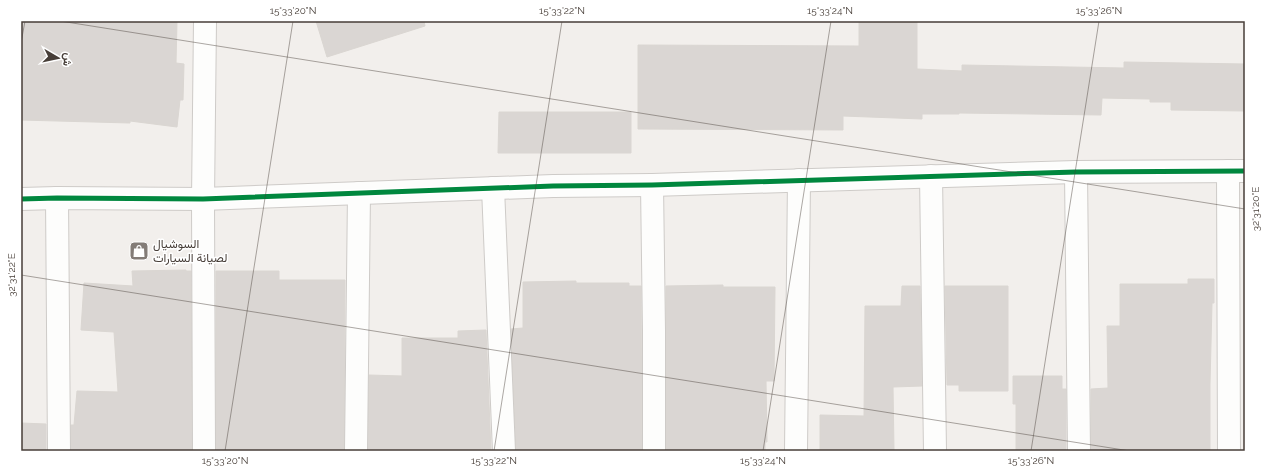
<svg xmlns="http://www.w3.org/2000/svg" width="1266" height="472" font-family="Raleway,Vazirmatn,sans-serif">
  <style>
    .building { fill: #dad6d3; stroke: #dad6d2 }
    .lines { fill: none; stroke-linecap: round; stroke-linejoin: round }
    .minor-casing { stroke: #cecbc8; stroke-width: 24 }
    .minor { stroke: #fdfdfc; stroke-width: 22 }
    .cycleway-casing { stroke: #fff; stroke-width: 8 }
    .cycleway { stroke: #00873e; stroke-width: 5 }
    .ticks { fill: none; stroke: #473e38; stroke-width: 1; stroke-opacity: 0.45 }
    .labels { text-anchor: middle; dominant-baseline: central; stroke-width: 3; stroke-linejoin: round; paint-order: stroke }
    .poi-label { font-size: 12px; fill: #473e38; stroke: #fff; text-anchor: start }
    .neatline { fill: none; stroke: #473e38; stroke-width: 1.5 }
    .ticks-label { font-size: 10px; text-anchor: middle; fill: #473e38 }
  </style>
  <rect width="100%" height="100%" fill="#f2efec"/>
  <g class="building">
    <path d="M 21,21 L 177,21 L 176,63 L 184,64 L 183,100 L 180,100 L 177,127 L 130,121 L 130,123 L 21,120 Z"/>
    <path d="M 316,21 L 424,21 L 425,26 L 327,57 Z"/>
    <path d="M 859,21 L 917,21 L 917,69 L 962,71 L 962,65 L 1124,68 L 1124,62 L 1245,64 L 1245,111 L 1171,110 L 1171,102 L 1150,102 L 1150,99 L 1102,98 L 1101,115 L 959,113 L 959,114 L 922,114 L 922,119 L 843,116 L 843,130 L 638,129 L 638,45 L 859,46 Z"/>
    <path d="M 499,112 L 631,112 L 631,153 L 498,153 Z"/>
    <path d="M 186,270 L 186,271 L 191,271 L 192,451 L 71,451 L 71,425 L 74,425 L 77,391 L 118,392 L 114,332 L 81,330 L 84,283 L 133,286 L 132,271 Z"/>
    <path d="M 216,271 L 279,271 L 279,280 L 345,280 L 344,451 L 216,451 Z"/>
    <path d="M 1188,279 L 1214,279 L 1214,303 L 1212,303 L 1210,384 L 1210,451 L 1091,451 L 1091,389 L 1108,388 L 1107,326 L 1120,326 L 1120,284 L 1188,284 Z"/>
    <path d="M 576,281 L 576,283 L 629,283 L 629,286 L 641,286 L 642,451 L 516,451 L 511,329 L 523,328 L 523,282 Z"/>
    <path d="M 723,285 L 723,287 L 775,287 L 774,381 L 766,381 L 767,442 L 765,442 L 765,451 L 666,451 L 666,286 Z"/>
    <path d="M 902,286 L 920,286 L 922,386 L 893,387 L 894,451 L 820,451 L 820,415 L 864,416 L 865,306 L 901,306 Z"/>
    <path d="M 945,286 L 1008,286 L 1008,391 L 959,391 L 959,385 L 947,385 Z"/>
    <path d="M 486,330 L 491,451 L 368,451 L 369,375 L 402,376 L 402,338 L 458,338 L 458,331 Z"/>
    <path d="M 1013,376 L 1062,376 L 1062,389 L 1066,389 L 1066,451 L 1016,451 L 1016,404 L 1013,404 Z"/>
    <path d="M 21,423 L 46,424 L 46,451 L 21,451 Z"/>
  </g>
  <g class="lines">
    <g class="minor-casing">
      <g id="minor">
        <path d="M 1228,171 L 1229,451"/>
        <path d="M 1076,172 L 1079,451"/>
        <path d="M 931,176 L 935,451"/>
        <path d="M 652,185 L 654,331 L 654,451"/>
        <path d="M 493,188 L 504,451"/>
        <path d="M 57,198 L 59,451"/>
        <path d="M 21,199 L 57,198 L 203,199 L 553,186 L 652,185 L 1076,172 L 1245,171"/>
        <path d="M 204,451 L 203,199 L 205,21"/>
        <path d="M 356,451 L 359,193"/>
        <path d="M 796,451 L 799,180"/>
      </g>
    </g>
    <use href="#minor" class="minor"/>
    <g class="cycleway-casing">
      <path id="cycleway" d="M 21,199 L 57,198 L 203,199 L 553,186 L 652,185 L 1076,172 L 1245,171"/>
    </g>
    <use href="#cycleway" class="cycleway"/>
  </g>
  <path class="ticks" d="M 60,21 L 1245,209M 21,43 L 25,21M 21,275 L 1130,451M 225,451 L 293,21M 494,451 L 562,21M 763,451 L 831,21M 1031,451 L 1099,21"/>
  <defs>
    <g id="shop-square" transform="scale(1)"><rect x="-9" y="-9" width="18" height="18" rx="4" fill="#837c77" stroke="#fff"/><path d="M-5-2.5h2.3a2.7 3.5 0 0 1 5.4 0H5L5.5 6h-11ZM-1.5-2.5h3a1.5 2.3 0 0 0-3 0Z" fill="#fff"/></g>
  </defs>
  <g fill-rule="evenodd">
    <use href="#shop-square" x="139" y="251"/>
  </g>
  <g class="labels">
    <g class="poi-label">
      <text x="153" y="244">السوشيال<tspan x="153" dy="14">لصيانة السيارات</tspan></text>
    </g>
  </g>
  <rect width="1266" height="472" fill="none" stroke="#ffffff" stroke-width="44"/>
  <g transform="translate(58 58) rotate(99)" stroke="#ffffff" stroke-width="3" paint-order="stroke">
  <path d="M0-3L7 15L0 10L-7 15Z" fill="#473e38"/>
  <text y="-6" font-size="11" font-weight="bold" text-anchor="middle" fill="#473e38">ش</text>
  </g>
  <rect x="22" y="22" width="1222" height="428" class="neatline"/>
  <g class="ticks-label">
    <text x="293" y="14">15°33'20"N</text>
    <text x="562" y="14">15°33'22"N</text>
    <text x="830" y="14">15°33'24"N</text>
    <text x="1099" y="14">15°33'26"N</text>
    <text transform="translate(1255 209) rotate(-90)" y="4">32°31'20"E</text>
    <text transform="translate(11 275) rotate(-90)" y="4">32°31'22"E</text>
    <text x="225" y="464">15°33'20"N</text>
    <text x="494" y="464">15°33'22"N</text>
    <text x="763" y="464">15°33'24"N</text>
    <text x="1031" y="464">15°33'26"N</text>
  </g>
</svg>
